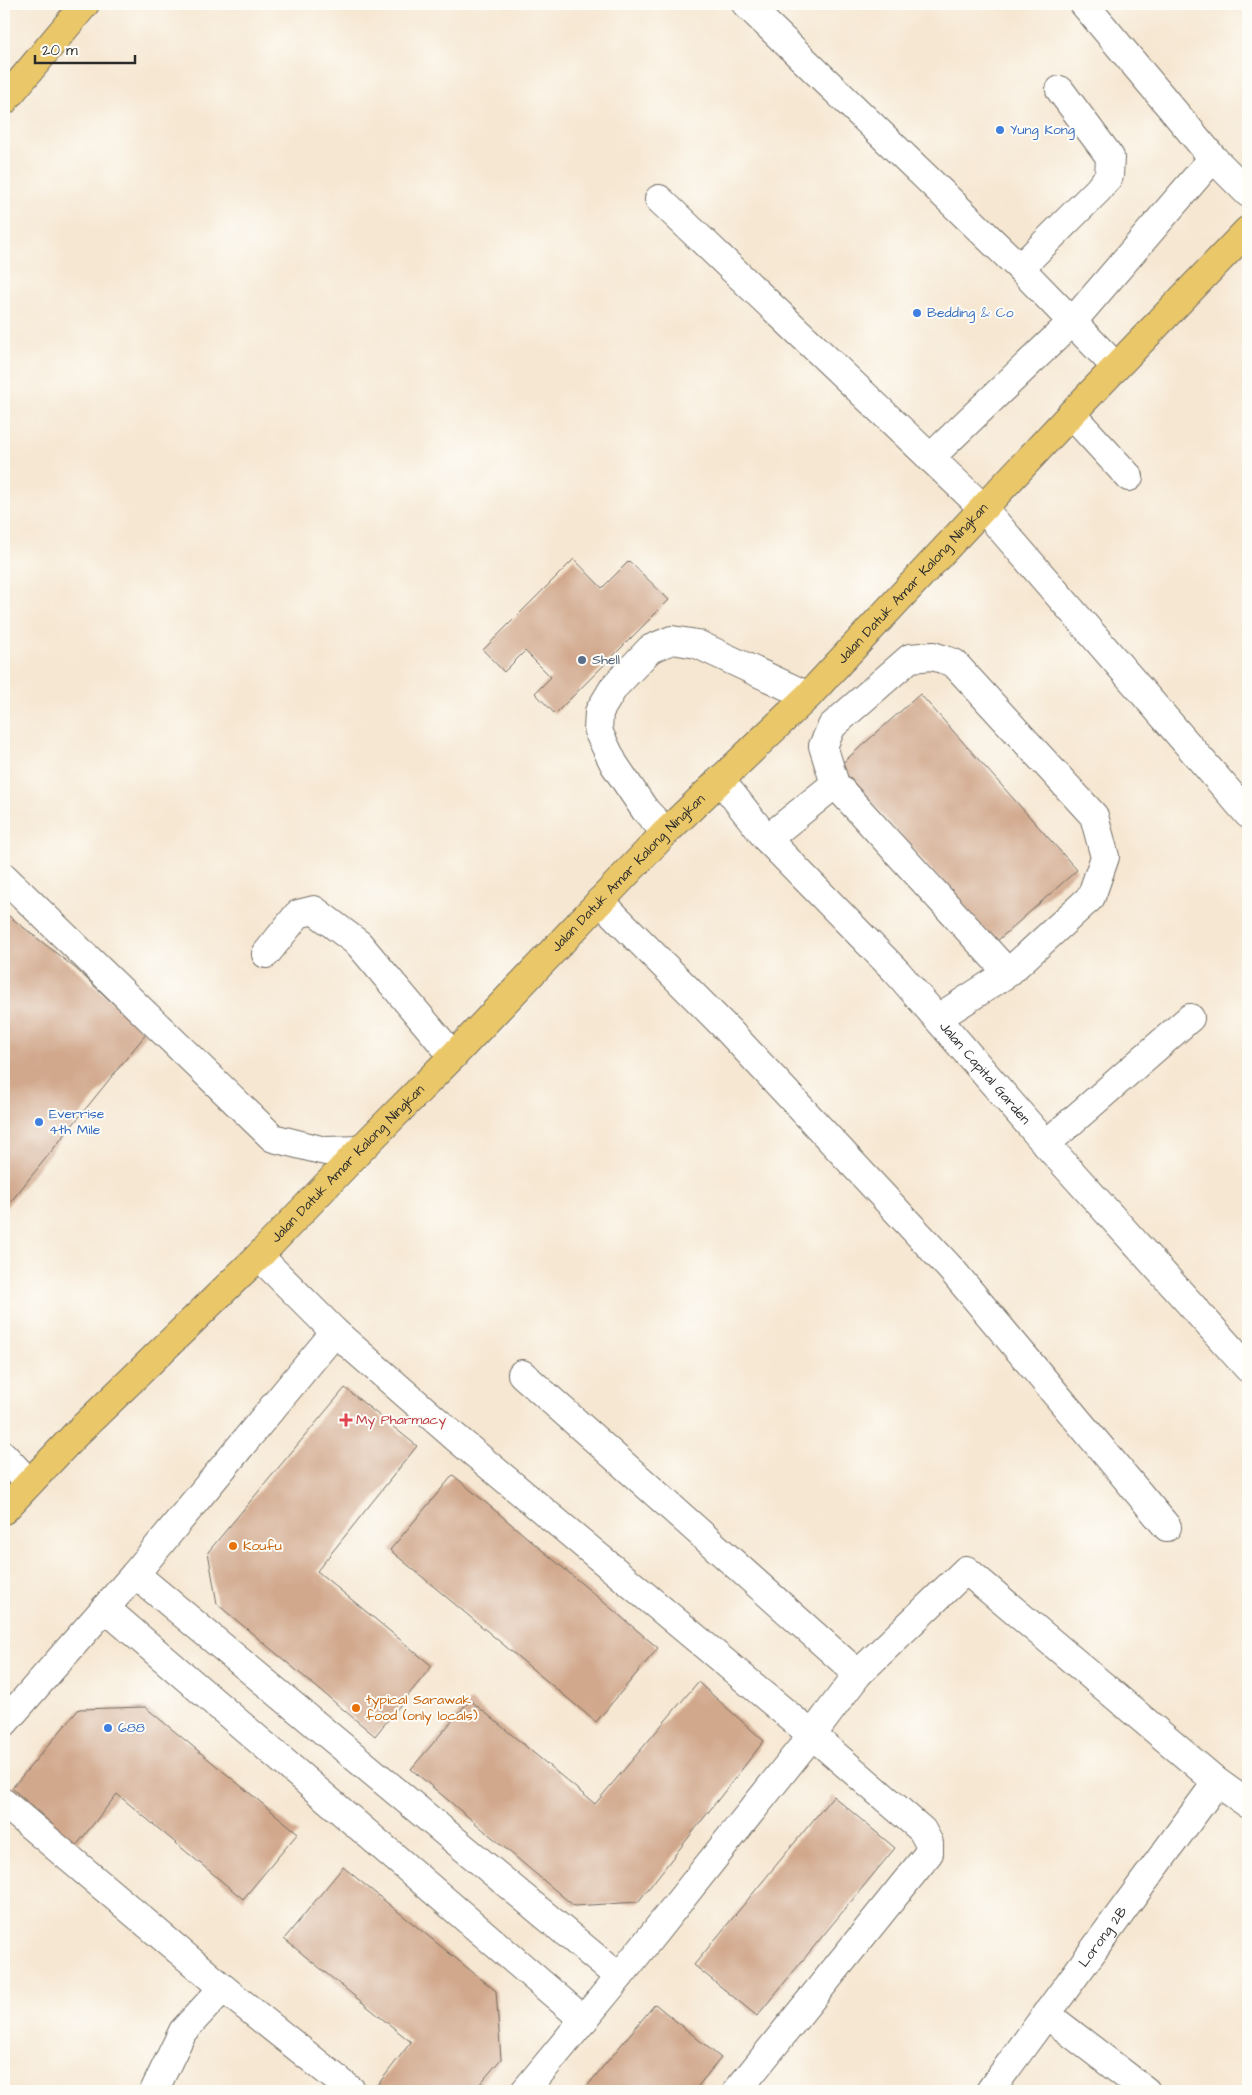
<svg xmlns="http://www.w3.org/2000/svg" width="1252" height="2095" font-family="'Architects Daughter',sans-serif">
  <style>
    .building { fill: #d1a88c }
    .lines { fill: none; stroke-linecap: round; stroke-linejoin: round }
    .minor-casing { stroke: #726d65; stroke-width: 30 }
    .highway-casing { stroke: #726d65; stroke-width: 30 }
    .minor { stroke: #fff; stroke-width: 28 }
    .highway { stroke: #eac769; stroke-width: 28 }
    .shop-dot { fill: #3f7fe0; stroke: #fdfcf7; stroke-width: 2 }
    .service-dot { fill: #5c6f8a; stroke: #fdfcf7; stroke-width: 2 }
    .health-dot { fill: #e0444e; stroke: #fdfcf7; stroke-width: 2 }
    .food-dot { fill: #e8710a; stroke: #fdfcf7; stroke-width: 2 }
    .labels { text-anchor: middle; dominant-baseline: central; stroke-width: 4; stroke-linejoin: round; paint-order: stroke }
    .shop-label { font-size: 14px; fill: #366cbe; stroke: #fdfcf7; text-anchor: start }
    .street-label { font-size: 14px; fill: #2b2b2b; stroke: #fdfcf7 }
    .service-label { font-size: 14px; fill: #4e5e75; stroke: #fdfcf7; text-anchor: start }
    .health-label { font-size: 14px; fill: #be3a42; stroke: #fdfcf7; text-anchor: start }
    .food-label { font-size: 14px; fill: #c56008; stroke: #fdfcf7; text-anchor: start }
  </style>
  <rect width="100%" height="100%" fill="#fdfcf7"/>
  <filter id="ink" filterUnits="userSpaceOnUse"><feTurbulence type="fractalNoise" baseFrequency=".02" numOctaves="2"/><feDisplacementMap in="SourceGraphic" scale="10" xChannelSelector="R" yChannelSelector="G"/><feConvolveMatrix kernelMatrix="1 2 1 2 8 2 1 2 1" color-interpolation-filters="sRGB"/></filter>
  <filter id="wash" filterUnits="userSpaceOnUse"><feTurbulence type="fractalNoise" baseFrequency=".0096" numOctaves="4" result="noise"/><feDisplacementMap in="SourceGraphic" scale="20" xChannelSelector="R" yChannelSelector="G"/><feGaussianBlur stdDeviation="1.12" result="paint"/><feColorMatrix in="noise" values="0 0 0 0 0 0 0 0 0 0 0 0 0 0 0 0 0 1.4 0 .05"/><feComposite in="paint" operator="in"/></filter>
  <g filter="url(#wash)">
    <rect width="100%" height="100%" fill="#f6e7d2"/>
    <g id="blocks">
      <g class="building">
        <path d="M 574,559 L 602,588 L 629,561 L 669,600 L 555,714 L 535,693 L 551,677 L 525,651 L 504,672 L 483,650 Z"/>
        <path d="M 920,694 L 1077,870 L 996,942 L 839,766 Z"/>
        <path d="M 4,912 L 75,968 L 146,1034 L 4,1210 Z"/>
        <path d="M 345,1388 L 417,1446 L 317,1571 L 432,1666 L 375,1736 L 217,1604 L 208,1552 Z"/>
        <path d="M 453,1475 L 658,1648 L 596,1722 L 390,1550 Z"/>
        <path d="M 698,1682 L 764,1741 L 638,1902 L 574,1906 L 411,1769 L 470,1700 L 595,1804 Z"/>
        <path d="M 145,1707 L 298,1833 L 243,1899 L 117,1794 L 76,1846 L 12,1788 L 79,1709 Z"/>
        <path d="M 833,1796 L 895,1848 L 757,2016 L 694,1965 Z"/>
        <path d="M 343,1867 L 496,1991 L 501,2059 L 474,2091 L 373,2091 L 411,2042 L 284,1939 Z"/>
        <path d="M 655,2004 L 721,2058 L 694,2091 L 583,2091 Z"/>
      </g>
    </g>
  </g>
  <g filter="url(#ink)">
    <use href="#blocks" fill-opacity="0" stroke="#726d65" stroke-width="1"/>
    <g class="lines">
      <g class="minor-casing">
        <g id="minor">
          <path d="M 746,4 L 1020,268"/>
          <path d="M 1084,4 L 1213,158 L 1248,193"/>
          <path d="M 1060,90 L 1110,157 L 1109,176 L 1098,190 L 1020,268 L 1116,367"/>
          <path d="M 659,199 L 983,508 L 1248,814"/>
          <path d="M 1071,414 L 1129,477"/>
          <path d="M 930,458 L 1073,321 L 1213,158"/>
          <path id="s1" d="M 720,779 L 767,839 L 897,972 L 1046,1144 L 1248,1368"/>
          <path d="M 666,832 L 645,810 L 614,764 L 598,731 L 599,712 L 614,687 L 650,649 L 672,640 L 697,644 L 808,696"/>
          <path d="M 767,839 L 835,784"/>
          <path d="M 4,877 L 273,1138 L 325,1151 L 360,1150"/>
          <path d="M 600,901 L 728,1030 L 951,1269 L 1167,1527"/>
          <path d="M 266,954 L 298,914 L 314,910 L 359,944 L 453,1056"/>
          <path d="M 938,1018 L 1008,973 L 1091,897 L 1105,857 L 1094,816 L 954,663 L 933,656 L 910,658 L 832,726 L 823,746 L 835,784 L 1008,973"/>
          <path d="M 1046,1144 L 1190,1018"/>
          <path d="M 259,1256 L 335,1332 L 455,1437 L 812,1735 L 858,1674 L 966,1570 L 1217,1782 L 1248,1804"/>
          <path d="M 522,1374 L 858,1674"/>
          <path d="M 4,1456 L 29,1483"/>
          <path d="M 135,1574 L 619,1977"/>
          <path d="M 105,1608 L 584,2020"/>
          <path d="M 4,1723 L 135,1574 L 335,1332"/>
          <path d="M 4,1803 L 223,1988 L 352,2091"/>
          <path d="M 1046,2014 L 1146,2091"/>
          <path d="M 154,2091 L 183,2031 L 223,1988"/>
          <path d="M 525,2091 L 619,1977 L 812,1735 L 922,1830 L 929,1843 L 929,1853 L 737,2091"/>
          <path id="s2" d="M 990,2091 L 1217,1782"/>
        </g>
      </g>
      <g class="highway-casing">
        <g id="highway">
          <path d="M 4,101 L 85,4"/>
          <path id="s3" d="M 4,1510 L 75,1435 L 259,1256 L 360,1150 L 453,1056 L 666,832 L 808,696 L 1071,414 L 1248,230"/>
        </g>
      </g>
      <use href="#minor" class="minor"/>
      <use href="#highway" class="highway"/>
    </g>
  </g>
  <g class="shop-dot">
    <circle cx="1000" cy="130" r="5"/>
    <circle cx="917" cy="313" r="5"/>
    <circle cx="39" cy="1122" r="5"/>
    <circle cx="108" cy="1728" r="5"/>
  </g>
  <circle class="service-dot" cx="582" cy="660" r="5"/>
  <path class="health-dot" d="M343.5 1412.5h5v5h5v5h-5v5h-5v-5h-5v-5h5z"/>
  <g class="food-dot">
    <circle cx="233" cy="1546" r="5"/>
    <circle cx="356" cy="1708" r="5"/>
  </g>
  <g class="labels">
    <g class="shop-label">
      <text x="1010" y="130">Yung Kong</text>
      <text x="927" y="313">Bedding &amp; Co</text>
      <text x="49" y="1114">Everrise<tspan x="49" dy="16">4th Mile</tspan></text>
      <text x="118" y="1728">688</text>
    </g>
    <g class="street-label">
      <text stroke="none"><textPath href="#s3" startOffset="1298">Jalan Datuk Amar Kalong Ningkan</textPath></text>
      <text stroke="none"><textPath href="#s3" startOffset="892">Jalan Datuk Amar Kalong Ningkan</textPath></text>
      <text stroke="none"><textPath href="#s1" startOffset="396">Jalan Capital Garden</textPath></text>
      <text stroke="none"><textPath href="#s3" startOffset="488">Jalan Datuk Amar Kalong Ningkan</textPath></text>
      <text stroke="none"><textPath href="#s2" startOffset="191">Lorong 2B</textPath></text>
    </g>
    <g class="service-label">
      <text x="592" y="660">Shell</text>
    </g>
    <g class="health-label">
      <text x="356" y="1420">My Pharmacy</text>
    </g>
    <g class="food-label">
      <text x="243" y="1546">Koufu</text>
      <text x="366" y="1700">typical Sarawak<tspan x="366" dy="16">food (only locals)</tspan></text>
    </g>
  </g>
  <rect width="1252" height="2095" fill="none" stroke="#fdfcf7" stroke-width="20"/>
  <path d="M35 55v8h100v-8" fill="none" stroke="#2b2b2b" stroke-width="2.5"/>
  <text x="42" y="55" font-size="15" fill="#2b2b2b" stroke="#fdfcf7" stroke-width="4" paint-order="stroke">20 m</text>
</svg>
